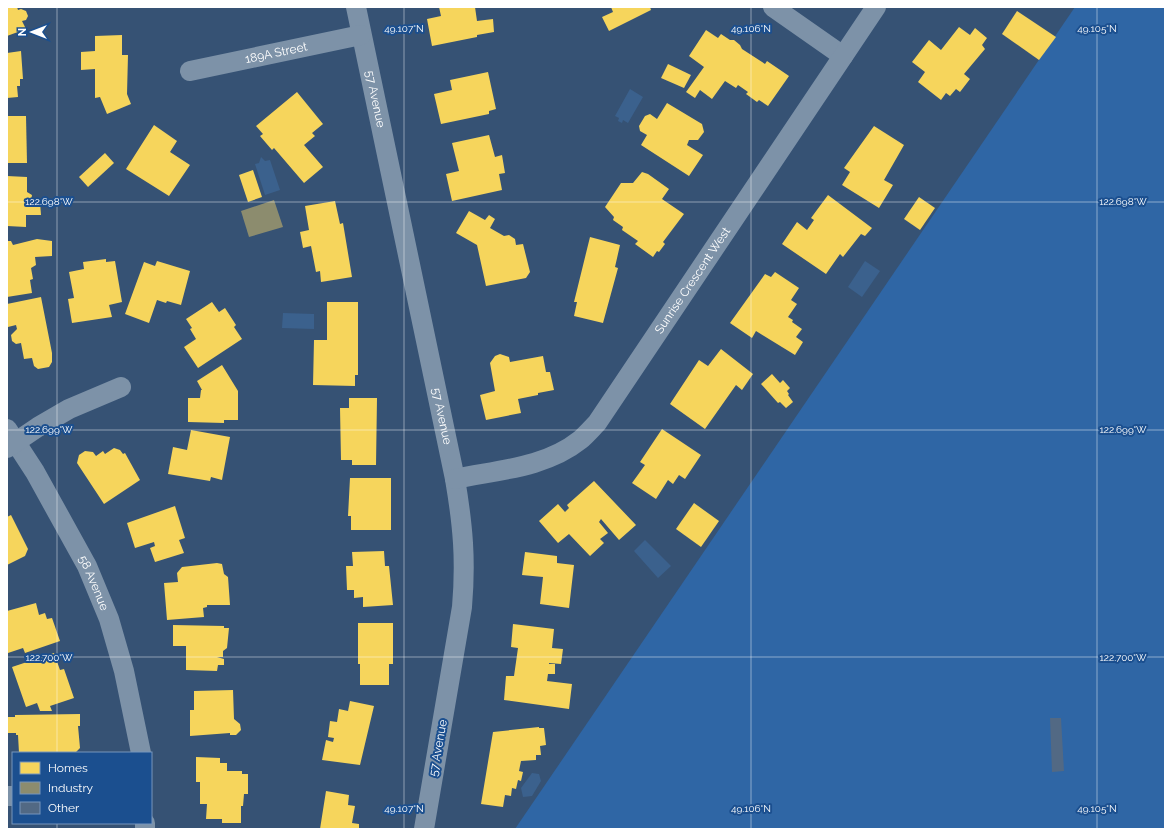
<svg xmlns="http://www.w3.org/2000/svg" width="1172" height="836" font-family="Raleway,sans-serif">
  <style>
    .green { fill: #2f66a5 }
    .water { fill: #3b618d }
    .homes { fill: #f6d55c }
    .industry { fill: #8c8c6e }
    .building { fill: #526984 }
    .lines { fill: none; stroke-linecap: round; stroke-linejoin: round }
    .street { stroke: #7d92a8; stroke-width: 20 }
    .ticks { fill: none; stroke: #fff; stroke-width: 1; stroke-opacity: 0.45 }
    .labels { text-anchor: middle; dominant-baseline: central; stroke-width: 4; stroke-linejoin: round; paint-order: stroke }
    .street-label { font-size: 12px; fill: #fff; stroke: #1b4f8f }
    .ticks-label { font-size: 10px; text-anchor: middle; fill: #fff; stroke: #1b4f8f; stroke-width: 4; stroke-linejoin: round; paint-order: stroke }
  </style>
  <rect width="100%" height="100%" fill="#365274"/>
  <path class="green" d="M 1075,7 L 1165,7 L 1165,829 L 515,829 Z"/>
  <g class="water">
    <path d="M 630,89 L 643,97 L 628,123 L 623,120 L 622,123 L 618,121 L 619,118 L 615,116 Z"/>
    <path d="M 261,157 L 265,161 L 270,160 L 280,190 L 265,195 L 255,164 L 259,163 Z"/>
    <path d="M 865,261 L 880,271 L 862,297 L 848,287 Z"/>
    <path d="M 283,313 L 314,314 L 314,329 L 282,328 Z"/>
    <path d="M 645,540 L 671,566 L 658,578 L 634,551 Z"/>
    <path d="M 532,773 L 539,774 L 541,781 L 532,796 L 523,797 L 521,788 Z"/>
  </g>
  <g class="homes">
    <path d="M 7,7 L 17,7 L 18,10 L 21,9 L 26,11 L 28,16 L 26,20 L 22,21 L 26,29 L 7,36 Z"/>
    <path d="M 439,7 L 475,7 L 477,21 L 493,19 L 494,32 L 477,35 L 477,37 L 432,46 L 427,19 L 441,16 Z"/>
    <path d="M 611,7 L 650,7 L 651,10 L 609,31 L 602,17 L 613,12 Z"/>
    <path d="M 1017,11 L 1056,37 L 1039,60 L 1002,34 Z"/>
    <path d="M 959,27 L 970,35 L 975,28 L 987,38 L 982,45 L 985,49 L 964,74 L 970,79 L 960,92 L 956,89 L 950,96 L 946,93 L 941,100 L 918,82 L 925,72 L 912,62 L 929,40 L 941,50 Z"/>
    <path d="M 706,30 L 718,38 L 721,34 L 730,40 L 734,40 L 740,45 L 742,49 L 765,64 L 767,61 L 789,76 L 768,106 L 759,100 L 757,102 L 746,94 L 748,92 L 738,85 L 736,88 L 725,81 L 712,99 L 700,90 L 695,98 L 686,92 L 704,67 L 689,56 Z"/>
    <path d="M 122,35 L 122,55 L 128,55 L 127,94 L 131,104 L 107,114 L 100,97 L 95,98 L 95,69 L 81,70 L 81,52 L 95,51 L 95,36 Z"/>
    <path d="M 21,51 L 23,79 L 20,79 L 20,86 L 17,86 L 18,97 L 7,98 L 7,53 Z"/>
    <path d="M 668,64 L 691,75 L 684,88 L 661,78 Z"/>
    <path d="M 488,72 L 496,109 L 489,111 L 489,114 L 441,124 L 434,94 L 452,90 L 450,80 Z"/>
    <path d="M 297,92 L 323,124 L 312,133 L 315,136 L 304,145 L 323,167 L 304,183 L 274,148 L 272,150 L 260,136 L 263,134 L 256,126 Z"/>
    <path d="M 667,103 L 702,124 L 704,132 L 698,140 L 689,140 L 687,145 L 703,155 L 689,176 L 641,145 L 647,135 L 640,131 L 639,126 L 645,116 L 650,114 L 657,119 Z"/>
    <path d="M 7,116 L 26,116 L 27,163 L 7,163 Z"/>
    <path d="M 154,125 L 177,141 L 170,152 L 190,165 L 169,196 L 126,169 Z"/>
    <path d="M 874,126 L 904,145 L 884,180 L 893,185 L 879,208 L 842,185 L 850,172 L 844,168 Z"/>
    <path d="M 489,135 L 495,157 L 502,155 L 505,173 L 499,174 L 502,190 L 452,201 L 446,174 L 459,171 L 452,143 Z"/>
    <path d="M 105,153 L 114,163 L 88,187 L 79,177 Z"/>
    <path d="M 253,170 L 262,197 L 248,202 L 239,175 Z"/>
    <path d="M 642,172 L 648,174 L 669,189 L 662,199 L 684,214 L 663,242 L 665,244 L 659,252 L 657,251 L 653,257 L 635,244 L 638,241 L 622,230 L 623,227 L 613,220 L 614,217 L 605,207 L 621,183 L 633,183 Z"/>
    <path d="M 7,176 L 27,177 L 27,192 L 32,195 L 31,201 L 40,202 L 41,215 L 26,215 L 26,227 L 7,226 Z"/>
    <path d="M 828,195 L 872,228 L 865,236 L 861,234 L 843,257 L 840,254 L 826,274 L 782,244 L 797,222 L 807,230 L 814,220 L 811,218 Z"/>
    <path d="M 919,197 L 935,208 L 920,230 L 904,219 Z"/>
    <path d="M 335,201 L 340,224 L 343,223 L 352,277 L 321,282 L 320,271 L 316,272 L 311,246 L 303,248 L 300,232 L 309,230 L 305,206 Z"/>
    <path d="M 469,211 L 485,220 L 489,215 L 495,219 L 490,228 L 504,236 L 509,235 L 515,239 L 516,245 L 523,244 L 530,272 L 526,278 L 486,286 L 477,245 L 456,233 Z"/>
    <path d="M 590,237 L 620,245 L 615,267 L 618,268 L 603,323 L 574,316 L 577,302 L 574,302 Z"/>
    <path d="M 37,239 L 52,241 L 52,256 L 35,257 L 36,265 L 31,268 L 33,279 L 30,280 L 32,293 L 7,297 L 7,241 L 11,241 L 13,245 Z"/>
    <path d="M 106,259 L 106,262 L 115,261 L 122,302 L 109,305 L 112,317 L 72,323 L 68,299 L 74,298 L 69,272 L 84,269 L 83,262 Z"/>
    <path d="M 157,261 L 190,271 L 181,305 L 167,301 L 166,303 L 157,300 L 149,323 L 125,314 L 144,262 L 155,266 Z"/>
    <path d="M 775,272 L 799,288 L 791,300 L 797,304 L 788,317 L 793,320 L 792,322 L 802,329 L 796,337 L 803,342 L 795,355 L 756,331 L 752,338 L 730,323 L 765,274 L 771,277 Z"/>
    <path d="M 41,297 L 52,353 L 52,362 L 49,367 L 38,369 L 34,366 L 32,358 L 24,359 L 21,343 L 16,344 L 12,341 L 11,335 L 17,329 L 16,325 L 8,327 L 7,304 Z"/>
    <path d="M 212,302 L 219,312 L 225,308 L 236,325 L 234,327 L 242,339 L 198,368 L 184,347 L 196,339 L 190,329 L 192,328 L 186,319 Z"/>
    <path d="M 327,302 L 358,302 L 358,375 L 355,375 L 355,386 L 313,385 L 314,340 L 327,340 Z"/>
    <path d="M 721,349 L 753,374 L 742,390 L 736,385 L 705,429 L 670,404 L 699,360 L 708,366 Z"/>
    <path d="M 500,354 L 509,357 L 510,362 L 543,356 L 546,372 L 550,372 L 554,390 L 538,393 L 538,395 L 518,399 L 521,413 L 486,420 L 480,395 L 495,391 L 490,363 L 495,356 Z"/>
    <path d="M 222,365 L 238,391 L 238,420 L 224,420 L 224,423 L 188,422 L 188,398 L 200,398 L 201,390 L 202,390 L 197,381 Z"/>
    <path d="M 772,374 L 780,383 L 783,380 L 790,388 L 787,391 L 789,394 L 788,395 L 793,402 L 786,408 L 780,402 L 778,403 L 761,384 Z"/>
    <path d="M 349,398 L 377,398 L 376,465 L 352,465 L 352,460 L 341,460 L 340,408 L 349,408 Z"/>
    <path d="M 662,429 L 701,455 L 685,479 L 679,475 L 673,484 L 668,480 L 656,499 L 632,483 L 645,465 L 640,462 Z"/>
    <path d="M 191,430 L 230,437 L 222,480 L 211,477 L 210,481 L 168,474 L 173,447 L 187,450 Z"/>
    <path d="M 114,448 L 120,450 L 123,454 L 125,453 L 140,480 L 104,504 L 77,463 L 79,455 L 85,451 L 93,452 L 96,456 L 103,451 L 105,454 Z"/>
    <path d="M 350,478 L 391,478 L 391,530 L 351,530 L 351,516 L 348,516 Z"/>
    <path d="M 594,481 L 636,525 L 619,540 L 601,519 L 599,522 L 608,533 L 600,539 L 604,543 L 590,556 L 569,534 L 558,543 L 539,521 L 558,504 L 565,512 L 569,508 L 567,505 Z"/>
    <path d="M 694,503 L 719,521 L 701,547 L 676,529 Z"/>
    <path d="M 175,506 L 185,538 L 179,540 L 184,553 L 155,562 L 150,548 L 155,546 L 154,542 L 135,548 L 127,523 Z"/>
    <path d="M 11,515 L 28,549 L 25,556 L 7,565 L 7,517 Z"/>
    <path d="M 384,551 L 385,566 L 389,566 L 393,605 L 363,607 L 363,597 L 354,598 L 354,590 L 347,590 L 346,566 L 353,566 L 352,552 Z"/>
    <path d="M 525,552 L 557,556 L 557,563 L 574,565 L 569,608 L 540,604 L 543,577 L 522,575 Z"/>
    <path d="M 217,563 L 222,564 L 224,574 L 228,577 L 230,605 L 207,605 L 207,607 L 203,608 L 204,617 L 167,620 L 164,583 L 178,582 L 177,573 L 182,567 Z"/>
    <path d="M 36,603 L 39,615 L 45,613 L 47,619 L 52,618 L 60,641 L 25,653 L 23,648 L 8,653 L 7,611 Z"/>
    <path d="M 358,623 L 393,623 L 393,664 L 389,664 L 389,685 L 360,685 L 360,664 L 358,664 Z"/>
    <path d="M 513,624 L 554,629 L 552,648 L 563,649 L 561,664 L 549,663 L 549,664 L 555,664 L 555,674 L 548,674 L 547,681 L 572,684 L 569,709 L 504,700 L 506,676 L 514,676 L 518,648 L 511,647 Z"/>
    <path d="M 173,625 L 224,626 L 224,628 L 229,628 L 227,648 L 223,651 L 223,657 L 217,657 L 224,659 L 224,665 L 218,665 L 217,671 L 186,670 L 186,646 L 173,646 Z"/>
    <path d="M 54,653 L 60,670 L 64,669 L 74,698 L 50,706 L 52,711 L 40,711 L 37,703 L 26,707 L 12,667 Z"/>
    <path d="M 233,690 L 234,719 L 240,724 L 241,730 L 236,735 L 230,735 L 230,733 L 190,736 L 190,710 L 194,710 L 194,691 Z"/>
    <path d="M 350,701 L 374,706 L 360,765 L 322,760 L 326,740 L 333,742 L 334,738 L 328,737 L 330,721 L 337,722 L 339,709 L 348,711 Z"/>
    <path d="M 80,714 L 80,726 L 78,726 L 80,748 L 75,753 L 19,753 L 18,735 L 16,735 L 16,733 L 7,733 L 7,717 L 15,717 L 15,715 Z"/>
    <path d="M 539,727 L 539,728 L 544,728 L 546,745 L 540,746 L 541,755 L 536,755 L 536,760 L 521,761 L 519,771 L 523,772 L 521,781 L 518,780 L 516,789 L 512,788 L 511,796 L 505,795 L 503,807 L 481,804 L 493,732 Z"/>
    <path d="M 196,757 L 220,758 L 220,763 L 227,763 L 227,771 L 242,771 L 242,774 L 248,774 L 248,794 L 244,794 L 243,806 L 241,806 L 241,823 L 222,823 L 222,819 L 206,819 L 207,804 L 200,804 L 200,782 L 196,782 Z"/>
    <path d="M 326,791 L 349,795 L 348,805 L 355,806 L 352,823 L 359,824 L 359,829 L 320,829 Z"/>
  </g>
  <path class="industry" d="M 274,200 L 283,227 L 249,237 L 241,211 Z"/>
  <path class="building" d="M 1050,718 L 1061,718 L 1064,771 L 1052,772 Z"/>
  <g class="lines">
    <g class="street">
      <path id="s1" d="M 356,7 L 455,479 C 463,526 466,560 462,607 L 424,829"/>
      <path d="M 773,7 L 843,56"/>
      <path id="s2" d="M 190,71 L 361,35"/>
      <path id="s3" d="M 7,429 L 35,472 L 87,566 L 109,619 L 124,671 L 141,753"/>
      <path d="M 7,448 L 38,427 L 69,409 L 121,387"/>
      <path id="s4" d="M 455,479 C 497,470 545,468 580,440 C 586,435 592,428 597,423 L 876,7"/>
      <path d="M 7,796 L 13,796"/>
      <path d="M 145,823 L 145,829"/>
    </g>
  </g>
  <path class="ticks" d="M 57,7 L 57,753M 404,7 L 404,829M 751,7 L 751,829M 1097,7 L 1097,829M 7,202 L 1165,202M 7,430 L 1165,430M 7,657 L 1165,657M 57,823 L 57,829"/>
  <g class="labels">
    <g class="street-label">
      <text stroke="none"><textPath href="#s2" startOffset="88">189A Street</textPath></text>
      <text stroke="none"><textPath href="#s1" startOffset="94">57 Avenue</textPath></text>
      <text stroke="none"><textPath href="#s4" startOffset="328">Sunrise Crescent West</textPath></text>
      <text stroke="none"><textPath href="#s1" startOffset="418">57 Avenue</textPath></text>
      <text stroke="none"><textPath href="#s3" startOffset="177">58 Avenue</textPath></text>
      <text transform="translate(438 748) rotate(-80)">57 Avenue</text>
    </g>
  </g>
  <g class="ticks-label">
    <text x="404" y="32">49.107°N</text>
    <text x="751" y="32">49.106°N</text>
    <text x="1097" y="32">49.105°N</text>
    <text x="1123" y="205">122.698°W</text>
    <text x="49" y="205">122.698°W</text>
    <text x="1123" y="433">122.699°W</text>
    <text x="49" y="433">122.699°W</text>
    <text x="1123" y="661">122.700°W</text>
    <text x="49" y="661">122.700°W</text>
    <text x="404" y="812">49.107°N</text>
    <text x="751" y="812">49.106°N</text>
    <text x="1097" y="812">49.105°N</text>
  </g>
  <rect width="1172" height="836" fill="none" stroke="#ffffff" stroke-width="16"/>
  <rect x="12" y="752" width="140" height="72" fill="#1b4f8f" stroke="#7695bc"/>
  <rect x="20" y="762" width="20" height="12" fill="#f6d55c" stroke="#7695bc"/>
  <text x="48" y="772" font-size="12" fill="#ffffff">Homes</text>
  <rect x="20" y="782" width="20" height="12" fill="#8c8c6e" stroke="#7695bc"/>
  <text x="48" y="792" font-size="12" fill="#ffffff">Industry</text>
  <rect x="20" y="802" width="20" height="12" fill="#526984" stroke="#7695bc"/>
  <text x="48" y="812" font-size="12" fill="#ffffff">Other</text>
  <g transform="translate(32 32) rotate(270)" stroke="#1b4f8f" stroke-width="3" paint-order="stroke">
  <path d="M0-3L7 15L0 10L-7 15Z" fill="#ffffff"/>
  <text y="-6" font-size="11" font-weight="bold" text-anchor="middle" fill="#ffffff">N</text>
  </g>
</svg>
